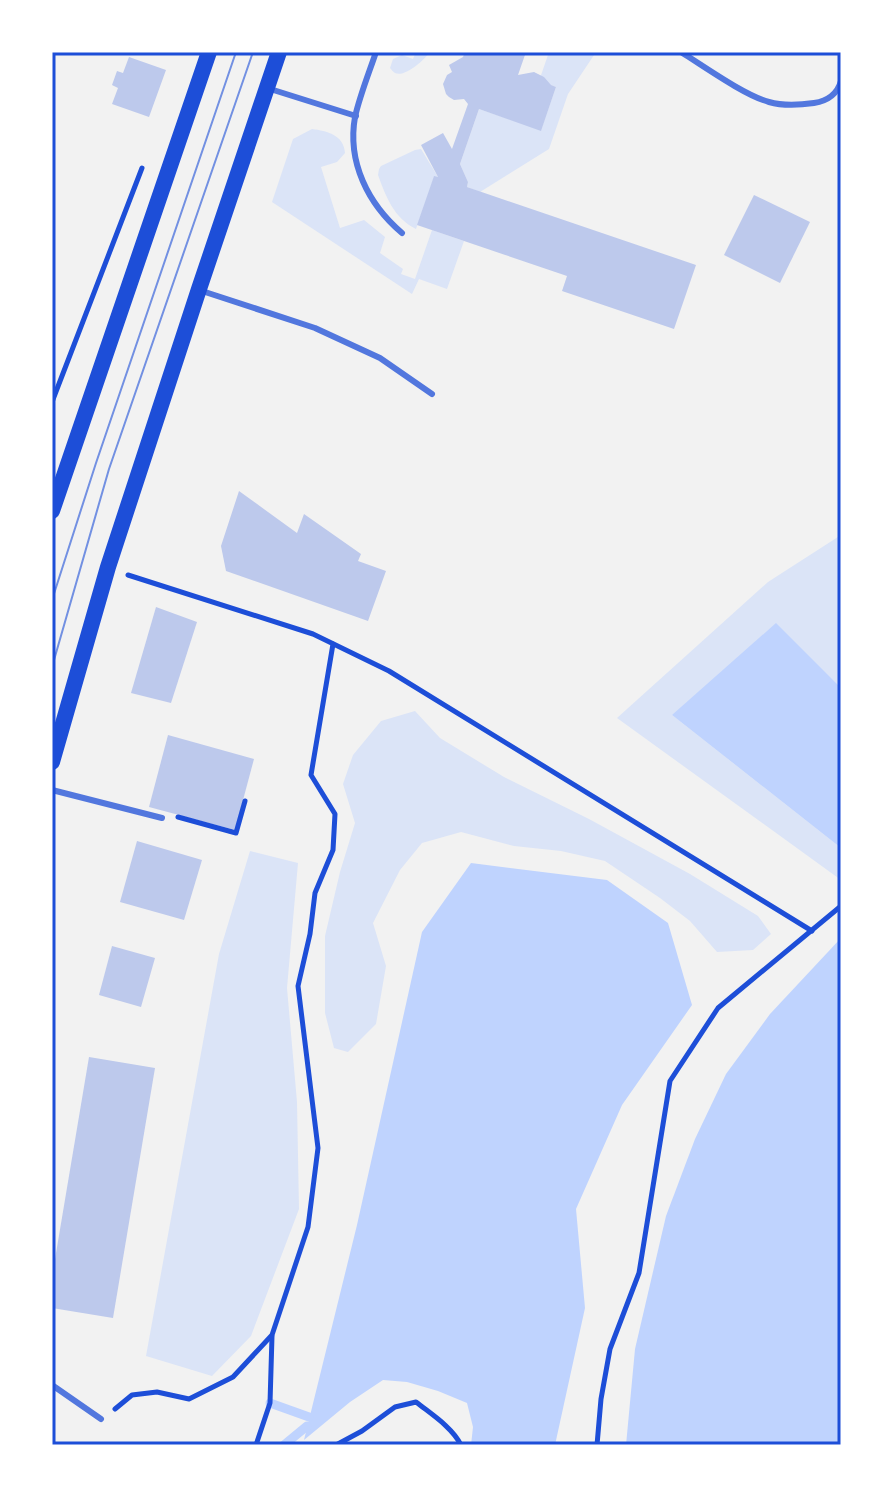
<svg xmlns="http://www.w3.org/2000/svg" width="893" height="1497" font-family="Rubik,sans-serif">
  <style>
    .green { fill: #dbe4f7 }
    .water { fill: #bfd3fe }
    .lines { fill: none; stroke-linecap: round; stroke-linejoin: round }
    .stream { stroke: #bfd3fe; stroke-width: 9 }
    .building { fill: #bdc9ec }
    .path { stroke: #1d4ed8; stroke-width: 5 }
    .service { stroke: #5277de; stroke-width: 6 }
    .secondary { stroke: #1d4ed8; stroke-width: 16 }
    .tram { stroke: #7290e2; stroke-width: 2 }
    .neatline { fill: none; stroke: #1d4ed8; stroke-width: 3 }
  </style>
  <rect width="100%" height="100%" fill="#f2f2f2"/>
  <g class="green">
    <path d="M 416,52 L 430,52 C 425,59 405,78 395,73 C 393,72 392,70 390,68 L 393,59 L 402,55 L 413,59 Z"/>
    <path d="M 549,52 L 596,52 L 568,94 L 549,149 L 480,192 L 467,187 L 468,182 L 460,164 L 479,109 L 541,130 L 556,87 L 539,81 Z"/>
    <path d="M 312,129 C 327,131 344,135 345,153 L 337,162 L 321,167 L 340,228 L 364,220 L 385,237 L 380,253 L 403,269 L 401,274 L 415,279 L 432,230 L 464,241 L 447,289 L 419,279 L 412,294 L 272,202 L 293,139 Z"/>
    <path d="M 421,149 L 438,177 L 434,177 L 416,229 C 394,218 386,197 378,175 L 379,169 L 381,166 L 415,150 Z"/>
    <path d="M 841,535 L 841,688 L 821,669 L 672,715 L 841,848 L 841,880 L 617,718 L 768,582 Z"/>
    <path d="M 415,711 L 440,738 L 504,777 L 589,819 L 690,874 L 758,916 L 771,934 L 753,950 L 717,952 L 690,921 L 660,898 L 605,861 L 561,851 L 514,846 L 461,832 L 422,843 L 400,870 L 373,923 L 386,966 L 376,1024 L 348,1052 L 334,1048 L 325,1013 L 325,936 L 340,872 L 355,823 L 343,784 L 353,755 L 381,721 Z"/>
    <path d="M 250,851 L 298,863 L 287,988 L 297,1102 L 299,1209 L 251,1336 L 212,1376 L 146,1356 L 219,954 Z"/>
  </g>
  <g class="water">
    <path d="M 776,623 L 841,688 L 841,848 L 672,715 Z"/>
    <path d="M 471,863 L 607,880 L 668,923 L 692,1005 L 622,1105 L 576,1209 L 585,1308 L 555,1445 L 471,1445 L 473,1427 L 467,1403 L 438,1391 L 407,1382 L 383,1380 L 350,1402 L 304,1440 L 357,1225 L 422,932 Z"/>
    <path d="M 841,938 L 841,1445 L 626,1445 L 635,1349 L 666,1216 L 695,1139 L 726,1074 L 770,1014 Z"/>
  </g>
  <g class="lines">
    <g class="stream">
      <path d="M 270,1403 L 309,1417"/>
      <path d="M 284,1445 L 307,1426"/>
    </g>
  </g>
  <g class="building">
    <path d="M 465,52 L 526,52 L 518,75 L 534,72 L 544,77 L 551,85 L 556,87 L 541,131 L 479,109 L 460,164 L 468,182 L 467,187 L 696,265 L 674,329 L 562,291 L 567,276 L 417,225 L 434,176 L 438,177 L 421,145 L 443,133 L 452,149 L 468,104 L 464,99 L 454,100 L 449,97 L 446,94 L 443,84 L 447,75 L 452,72 L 449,65 L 463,57 Z"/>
    <path d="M 129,57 L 166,70 L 149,117 L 112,104 L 118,88 L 112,85 L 117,71 L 123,73 Z"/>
    <path d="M 754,195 L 810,222 L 780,283 L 724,255 Z"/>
    <path d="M 239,491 L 297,533 L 304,514 L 361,554 L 358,561 L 386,571 L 368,621 L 226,571 L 221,546 Z"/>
    <path d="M 156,607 L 197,622 L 171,703 L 131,693 Z"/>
    <path d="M 168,735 L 254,759 L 235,830 L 149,807 Z"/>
    <path d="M 137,841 L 202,860 L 184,920 L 120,902 Z"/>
    <path d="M 112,946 L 155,958 L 141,1007 L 99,995 Z"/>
    <path d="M 89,1057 L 155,1068 L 113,1318 L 52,1308 L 52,1277 Z"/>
  </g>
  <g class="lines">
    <g class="path">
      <path d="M 52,402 L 142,168"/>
      <path d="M 128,575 L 313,634 L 389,671 L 812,931"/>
      <path d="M 178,817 L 236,833 L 245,801"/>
      <path d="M 115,1409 L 132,1395 L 157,1392 L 189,1399 L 233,1377 L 272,1335 L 308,1227 L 318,1148 L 298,986 L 310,934 L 315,893 L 333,850 L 335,814 L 311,775 L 333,644"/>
      <path d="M 256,1445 L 270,1403 L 272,1336"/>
      <path d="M 336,1445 L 362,1431 L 395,1407 L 416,1402 C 431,1414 452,1427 461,1445"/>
      <path d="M 597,1445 L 601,1399 L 610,1349 L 639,1273 L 670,1081 L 718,1008 L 841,906"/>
    </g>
    <g class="service">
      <path d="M 376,52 C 369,73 360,95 355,117 C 347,162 368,204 402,233"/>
      <path d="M 681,52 C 705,67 744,95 769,102 C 783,106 800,105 814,103 C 827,101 837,95 841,81"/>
      <path d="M 267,88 L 356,116"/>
      <path d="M 202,291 L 315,328 L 380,358 L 432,394"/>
      <path d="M 52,790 L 162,818"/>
      <path d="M 52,1385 L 101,1419"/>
    </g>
    <g class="secondary">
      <path d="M 52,511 L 209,52"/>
      <path d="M 52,762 L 108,567 L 199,289 L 279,52"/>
    </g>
    <g class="tram">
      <path d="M 52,600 L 96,463 L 236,52"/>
      <path d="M 52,667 L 109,469 L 253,52"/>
    </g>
  </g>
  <rect width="893" height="1497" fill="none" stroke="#ffffff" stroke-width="108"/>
  <rect x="54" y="54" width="785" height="1389" class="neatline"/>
</svg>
